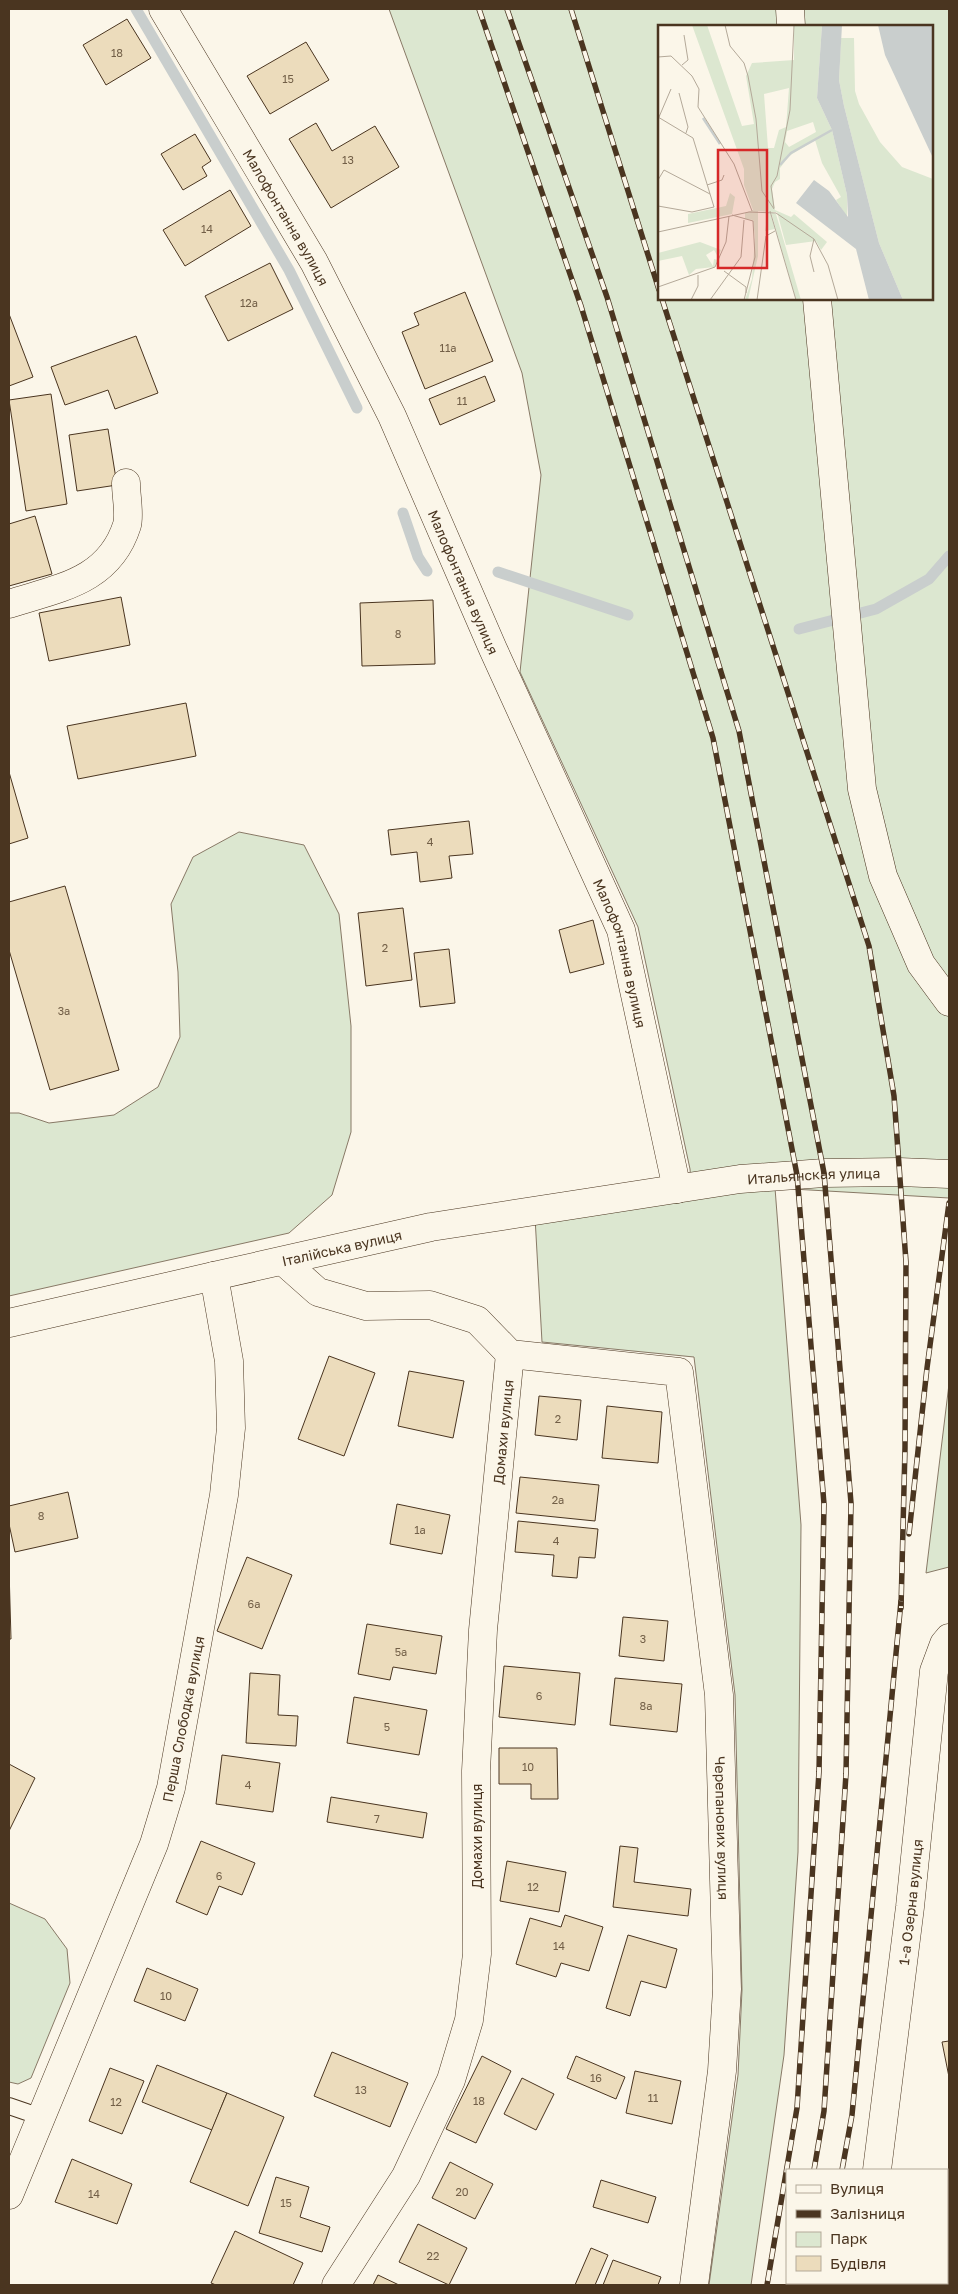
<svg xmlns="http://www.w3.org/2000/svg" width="958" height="2294" font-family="'Golos Text',sans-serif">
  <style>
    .green { fill: #dce7d0; stroke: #887966; fill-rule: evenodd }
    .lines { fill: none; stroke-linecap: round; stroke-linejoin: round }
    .stream { stroke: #c9cecd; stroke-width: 11 }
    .building { fill: #ecdcbc; stroke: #4a3520 }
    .service-casing { stroke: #4a3520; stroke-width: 18 }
    .minor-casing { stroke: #4a3520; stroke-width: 29 }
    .tertiary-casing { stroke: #4a3520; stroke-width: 29 }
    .service { stroke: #fbf6e9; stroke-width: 16 }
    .minor { stroke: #fbf6e9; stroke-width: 28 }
    .tertiary { stroke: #fbf6e9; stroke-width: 28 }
    .rail-casing { stroke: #4a3520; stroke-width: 5.5 }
    .rail { stroke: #fbf6e9; stroke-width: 4; stroke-dasharray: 11; stroke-linecap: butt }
    .labels { text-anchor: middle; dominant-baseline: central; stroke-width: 4; stroke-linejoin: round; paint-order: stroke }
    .number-label { font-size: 11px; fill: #725f47 }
    .street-label { font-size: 14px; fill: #4a3520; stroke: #fbf6e9 }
    .inset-river { fill: none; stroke: #c9cecd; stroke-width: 2.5 }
    .inset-road { fill: none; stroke: #b4a999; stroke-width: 1 }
    .view { fill: #d62828; fill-opacity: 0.15; stroke: #d62828; stroke-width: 2.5 }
    .inset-edge { fill: none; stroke: #4a3520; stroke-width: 2.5 }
  </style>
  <rect width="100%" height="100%" fill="#fbf6e9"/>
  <g class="green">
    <path d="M 389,9 L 949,9 L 949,1198 L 775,1188 L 801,1525 L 798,1852 L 784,2055 L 751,2285 L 709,2285 L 738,2075 L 742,1990 L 735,1695 L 694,1357 L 542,1342 L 535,1217 L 692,1194 L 690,1169 L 638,927 L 520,672 L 541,475 L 522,373 ZM 659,26 L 932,26 L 932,299 L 659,299 Z"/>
    <path d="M 239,832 L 304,845 L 339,914 L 351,1026 L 351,1132 L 332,1195 L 289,1233 L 9,1296 L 9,1113 L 19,1113 L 49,1123 L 114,1115 L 158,1087 L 180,1037 L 178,972 L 171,904 L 193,857 Z"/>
    <path d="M 949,1384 L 949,1567 L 926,1573 Z"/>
    <path d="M 9,1903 L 45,1919 L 67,1949 L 70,1983 L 31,2078 L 18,2084 L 9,2082 Z"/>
  </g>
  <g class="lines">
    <g class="stream">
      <path d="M 136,9 L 289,270 L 357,408"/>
      <path d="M 403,513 L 418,557 L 427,571"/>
      <path d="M 498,572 L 628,615"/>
      <path d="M 799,629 L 876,609 L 929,579 L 949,556"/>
    </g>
  </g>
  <g class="building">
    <path d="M 127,19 L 151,58 L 106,85 L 83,45 Z"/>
    <path d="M 306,42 L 329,80 L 270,114 L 247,76 Z"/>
    <path d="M 316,123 L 332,151 L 375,126 L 399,167 L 331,208 L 289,139 Z"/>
    <path d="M 195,134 L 211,161 L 202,167 L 207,176 L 183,190 L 161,154 Z"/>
    <path d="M 230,190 L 251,226 L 185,266 L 163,230 Z"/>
    <path d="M 270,263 L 293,309 L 228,341 L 205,296 Z"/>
    <path d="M 465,292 L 493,361 L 425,389 L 402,332 L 419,325 L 414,313 Z"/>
    <path d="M 9,314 L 33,377 L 9,386 Z"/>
    <path d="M 136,336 L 158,393 L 115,409 L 108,390 L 65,405 L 51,367 Z"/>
    <path d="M 485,376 L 495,401 L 440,425 L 429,399 Z"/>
    <path d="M 51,394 L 67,504 L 26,511 L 9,400 Z"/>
    <path d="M 108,429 L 117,485 L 77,491 L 69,435 Z"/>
    <path d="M 35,516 L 52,574 L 9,586 L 9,524 Z"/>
    <path d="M 121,597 L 130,645 L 49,661 L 39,613 Z"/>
    <path d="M 433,600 L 435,664 L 362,666 L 360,603 Z"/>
    <path d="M 186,703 L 196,756 L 78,779 L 67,726 Z"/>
    <path d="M 9,772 L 28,838 L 9,844 Z"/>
    <path d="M 469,821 L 473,854 L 449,856 L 452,878 L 420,882 L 417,852 L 391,855 L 388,830 Z"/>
    <path d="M 65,886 L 119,1070 L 50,1090 L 9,950 L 9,902 Z"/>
    <path d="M 403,908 L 412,980 L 366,986 L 358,913 Z"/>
    <path d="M 593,920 L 604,964 L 570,973 L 559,930 Z"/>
    <path d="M 449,949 L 455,1003 L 420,1007 L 414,953 Z"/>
    <path d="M 329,1356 L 375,1373 L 344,1456 L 298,1439 Z"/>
    <path d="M 409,1371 L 464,1381 L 453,1438 L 398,1426 Z"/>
    <path d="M 539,1396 L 581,1400 L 577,1440 L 535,1435 Z"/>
    <path d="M 607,1406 L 662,1412 L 658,1463 L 602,1458 Z"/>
    <path d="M 520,1477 L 599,1485 L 595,1521 L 516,1513 Z"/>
    <path d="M 68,1492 L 78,1538 L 15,1552 L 9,1524 L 9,1506 Z"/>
    <path d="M 397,1504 L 450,1515 L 442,1554 L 390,1544 Z"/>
    <path d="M 518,1521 L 598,1529 L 595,1558 L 579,1557 L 577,1578 L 552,1576 L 554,1555 L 515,1552 Z"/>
    <path d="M 247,1557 L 292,1575 L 262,1649 L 217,1631 Z"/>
    <path d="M 9,1569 L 11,1639 L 9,1639 Z"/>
    <path d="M 623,1617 L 668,1621 L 664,1661 L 619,1656 Z"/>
    <path d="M 367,1624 L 442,1636 L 436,1674 L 393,1667 L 390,1680 L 358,1674 Z"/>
    <path d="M 504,1666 L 580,1673 L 575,1725 L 499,1717 Z"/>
    <path d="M 250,1673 L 280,1675 L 278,1715 L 298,1716 L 296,1746 L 246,1743 Z"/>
    <path d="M 615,1678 L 682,1684 L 677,1732 L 610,1725 Z"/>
    <path d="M 354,1697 L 427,1710 L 419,1755 L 347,1743 Z"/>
    <path d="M 499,1748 L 557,1748 L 558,1799 L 531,1799 L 531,1784 L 499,1784 Z"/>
    <path d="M 222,1755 L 280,1763 L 273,1812 L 216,1804 Z"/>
    <path d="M 9,1764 L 35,1778 L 9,1831 Z"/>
    <path d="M 331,1797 L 427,1813 L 423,1838 L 327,1822 Z"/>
    <path d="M 201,1841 L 255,1863 L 242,1895 L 219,1886 L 207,1915 L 176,1902 Z"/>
    <path d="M 620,1846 L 638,1848 L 634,1882 L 691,1889 L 688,1916 L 613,1907 Z"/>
    <path d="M 507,1861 L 566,1872 L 559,1912 L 500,1901 Z"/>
    <path d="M 565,1915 L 603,1927 L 589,1971 L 561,1963 L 556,1977 L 516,1964 L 530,1918 L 561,1927 Z"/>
    <path d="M 628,1935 L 677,1949 L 666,1988 L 641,1981 L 630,2016 L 606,2008 Z"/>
    <path d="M 147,1968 L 198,1989 L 185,2021 L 134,2001 Z"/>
    <path d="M 949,2041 L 949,2077 L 942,2042 Z"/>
    <path d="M 332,2052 L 408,2083 L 390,2127 L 314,2096 Z"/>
    <path d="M 482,2056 L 511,2071 L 476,2143 L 446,2129 Z"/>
    <path d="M 576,2056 L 625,2077 L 616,2099 L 567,2078 Z"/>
    <path d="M 157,2065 L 227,2093 L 212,2130 L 142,2102 Z"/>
    <path d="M 110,2068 L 144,2081 L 122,2134 L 89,2121 Z"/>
    <path d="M 635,2071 L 681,2081 L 672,2124 L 626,2113 Z"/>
    <path d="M 522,2078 L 554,2094 L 536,2130 L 504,2114 Z"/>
    <path d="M 227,2093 L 284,2117 L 248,2206 L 190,2182 Z"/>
    <path d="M 72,2159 L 132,2184 L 117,2224 L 55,2202 Z"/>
    <path d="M 450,2162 L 493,2184 L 475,2219 L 432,2198 Z"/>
    <path d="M 276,2177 L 309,2187 L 300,2217 L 330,2227 L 322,2252 L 259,2233 Z"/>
    <path d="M 601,2180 L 656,2197 L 648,2223 L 593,2207 Z"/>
    <path d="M 418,2224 L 467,2248 L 449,2285 L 399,2262 Z"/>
    <path d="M 235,2231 L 303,2263 L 293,2285 L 216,2285 L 211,2283 Z"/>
    <path d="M 591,2248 L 608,2255 L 595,2285 L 575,2285 Z"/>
    <path d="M 613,2260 L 661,2277 L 658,2285 L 603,2285 Z"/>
    <path d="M 378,2275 L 399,2285 L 373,2285 Z"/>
  </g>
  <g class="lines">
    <g class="service-casing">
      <path id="service" d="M 9,2106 L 41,2117"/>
    </g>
    <g class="minor-casing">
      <g id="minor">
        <path id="s1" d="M 163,9 L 314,262 L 392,416 L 493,649 L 621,930 L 677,1189"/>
        <path d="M 790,9 L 791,26"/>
        <path d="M 817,299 L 862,789 L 883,876 L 921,964 L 949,1002"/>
        <path d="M 9,604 C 58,588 109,582 127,525 C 130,514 126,496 126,483"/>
        <path id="s2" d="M 283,1261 L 318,1292 L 366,1306 L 430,1305 L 477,1320 L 510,1354 L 679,1372 L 719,1695 L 727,1989 L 722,2071 L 694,2285"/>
        <path id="s3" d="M 214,1276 L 431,1227 L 740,1179 L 824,1173 L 899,1172 L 949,1174"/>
        <path id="s4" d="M 877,2170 L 910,1907 L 934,1671 L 944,1644 L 949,1638"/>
        <path id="s5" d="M 336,2285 L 406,2176 L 451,2080 L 469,2020 L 477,1954 L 476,1771 L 483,1630 L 510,1354"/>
        <path d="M 862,2285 L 863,2283"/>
      </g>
    </g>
    <g class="tertiary-casing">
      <path id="tertiary" d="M 9,1323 L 214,1276 L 229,1361 L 231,1428 L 224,1495 L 171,1788 L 154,1844 L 9,2195"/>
    </g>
    <use href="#service" class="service"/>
    <use href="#minor" class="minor"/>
    <use href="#tertiary" class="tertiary"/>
    <g class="rail-casing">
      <g id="rail">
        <path d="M 479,9 L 581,306 L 713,738 L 797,1175 L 824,1504 L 819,1772 L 797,2108 L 767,2285"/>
        <path d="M 507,9 L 607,297 L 739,731 L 824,1173 L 851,1503 L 846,1774 L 824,2111 L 814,2170"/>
        <path d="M 571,9 L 659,290"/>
        <path d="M 662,299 L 869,946 L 894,1096 L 906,1262 L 905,1448 L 901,1608"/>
        <path d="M 909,1534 L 927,1368 L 949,1203"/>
        <path d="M 842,2170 L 852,2115 L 901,1601"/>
        <path d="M 795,2285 L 795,2283"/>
        <path d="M 823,2285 L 823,2283"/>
      </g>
    </g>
    <use href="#rail" class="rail"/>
  </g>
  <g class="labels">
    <g class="number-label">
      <text x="117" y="52">18</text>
      <text x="288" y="78">15</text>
      <text x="348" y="159">13</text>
      <text x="207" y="228">14</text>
      <text x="249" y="302">12а</text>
      <text x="448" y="347">11а</text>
      <text x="462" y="400">11</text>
      <text x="398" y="633">8</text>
      <text x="430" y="841">4</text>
      <text x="385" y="947">2</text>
      <text x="64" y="1010">3а</text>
      <text x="558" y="1418">2</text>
      <text x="558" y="1499">2а</text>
      <text x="41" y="1515">8</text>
      <text x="420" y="1529">1а</text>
      <text x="556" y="1540">4</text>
      <text x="254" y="1603">6а</text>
      <text x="643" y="1638">3</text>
      <text x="401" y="1651">5а</text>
      <text x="539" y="1695">6</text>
      <text x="646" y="1705">8а</text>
      <text x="387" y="1726">5</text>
      <text x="528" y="1766">10</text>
      <text x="248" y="1784">4</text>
      <text x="377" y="1818">7</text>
      <text x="219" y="1875">6</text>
      <text x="533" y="1886">12</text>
      <text x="559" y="1945">14</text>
      <text x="166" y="1995">10</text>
      <text x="596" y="2077">16</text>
      <text x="361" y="2089">13</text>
      <text x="653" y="2097">11</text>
      <text x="479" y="2100">18</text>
      <text x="116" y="2101">12</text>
      <text x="462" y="2191">20</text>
      <text x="94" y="2193">14</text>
      <text x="286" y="2202">15</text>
      <text x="433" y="2255">22</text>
    </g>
    <g class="street-label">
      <text stroke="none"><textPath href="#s1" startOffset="242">Малофонтанна вулиця</textPath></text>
      <text stroke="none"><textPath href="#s1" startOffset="648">Малофонтанна вулиця</textPath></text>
      <text stroke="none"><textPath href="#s1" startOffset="1052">Малофонтанна вулиця</textPath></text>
      <text stroke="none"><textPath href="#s3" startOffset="609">Итальянская улица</textPath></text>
      <text stroke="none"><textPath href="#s3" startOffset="131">Італійська вулиця</textPath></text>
      <text stroke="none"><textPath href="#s5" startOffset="888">Домахи вулиця</textPath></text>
      <text transform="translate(183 1719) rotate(-79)">Перша Слободка вулиця</text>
      <text stroke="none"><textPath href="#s2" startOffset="886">Черепанових вулиця</textPath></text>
      <text transform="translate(476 1836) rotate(-90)">Домахи вулиця</text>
      <text stroke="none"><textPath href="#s4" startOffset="270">1-а Озерна вулиця</textPath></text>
    </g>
  </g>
  <g transform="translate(658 25)">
    <rect width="275" height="275" fill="#fbf6e9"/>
    <path d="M 34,0 L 49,0 L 84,101 L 96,99 L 88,51 L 94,38 L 136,35 L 136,0 L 164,0 L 159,73 L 174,105 L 189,170 L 189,192 L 178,175 L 183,172 L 164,138 L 157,115 L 131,131 L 122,143 L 122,154 L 117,157 L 114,164 L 117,185 L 133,192 L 136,189 L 169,217 L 163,225 L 158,216 L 128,220 L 119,187 L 112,187 L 117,204 L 107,206 L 110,187 L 100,186 L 100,231 L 90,275 L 87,275 L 94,254 L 97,212 L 95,195 L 87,194 L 87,188 L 95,185 L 86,160 L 86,144 ZM 131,63 L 128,102 L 121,105 L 116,123 L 110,123 L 106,69 ZM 155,97 L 158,107 L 131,122 L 127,117 L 129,106 ZM 183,13 L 196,13 L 197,66 L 201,79 L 222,117 L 244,142 L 275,154 L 275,275 L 245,275 L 221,218 L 186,81 L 181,55 ZM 72,168 L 77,172 L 74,189 L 30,198 L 30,189 L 68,181 ZM 113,187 L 118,189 L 143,275 L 138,275 ZM 42,217 L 63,225 L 60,232 L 56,225 L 48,230 L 55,241 L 56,234 L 60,235 L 56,242 L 38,244 L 31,250 L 24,231 L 0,236 L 0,228 Z" fill="#dce7d0" fill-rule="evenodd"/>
    <path d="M 164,0 L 184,0 L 181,55 L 186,81 L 221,218 L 245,275 L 211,275 L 198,224 L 138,178 L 156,155 L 171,166 L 190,192 L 189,170 L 174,105 L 159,73 ZM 220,0 L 275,0 L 275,133 L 227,30 Z" fill="#c9cecd"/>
    <path class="inset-river" d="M 45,93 L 62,119M 122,140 L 133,128 L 174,105"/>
    <path class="inset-road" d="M 67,0 L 72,21 L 86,38 L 90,51 L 98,94 L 104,166 L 116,184M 0,32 L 13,31 L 34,51 L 41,64 L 40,82 L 76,139 L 94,186M 24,40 L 30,35 L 26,10M 21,68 L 30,102 L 28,108M 0,92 L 35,113 L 56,182 L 34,187 L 0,181M 1,92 L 13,64M 0,155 L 6,145 L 52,169M 49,160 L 64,155 L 66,150M 116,183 L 113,161 L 119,151 L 132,85 L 136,0M 112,186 L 138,275M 74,190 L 95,196 L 97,232 L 86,275M 0,207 L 91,187 L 118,188 L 156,214 L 170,240 L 180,275M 66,246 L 88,262 L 88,268M 156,247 L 152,231 L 156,214M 0,262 L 57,242 L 68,217 L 71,191M 33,275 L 40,261 L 40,250M 52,275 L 83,232 L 86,195M 99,275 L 108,211 L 117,206"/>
    <path class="view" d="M 60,125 L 109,125 L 109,243 L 60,243 Z"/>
    <rect width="275" height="275" class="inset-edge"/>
  </g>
  <rect width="958" height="2294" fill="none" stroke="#4a3520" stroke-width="20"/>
  <rect x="786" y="2169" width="162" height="115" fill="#fbf6e9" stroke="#b4a999"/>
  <rect x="796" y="2185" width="25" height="8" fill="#fbf6e9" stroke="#b4a999"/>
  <text x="830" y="2194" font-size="15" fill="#4a3520">Вулиця</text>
  <rect x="796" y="2210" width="25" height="8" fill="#4a3520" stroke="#b4a999"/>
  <text x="830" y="2219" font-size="15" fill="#4a3520">Залізниця</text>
  <rect x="796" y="2232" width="25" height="15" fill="#dce7d0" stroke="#b4a999"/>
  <text x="830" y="2244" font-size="15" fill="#4a3520">Парк</text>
  <rect x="796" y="2256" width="25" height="15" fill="#ecdcbc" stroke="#b4a999"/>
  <text x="830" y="2269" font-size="15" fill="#4a3520">Будівля</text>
</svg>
